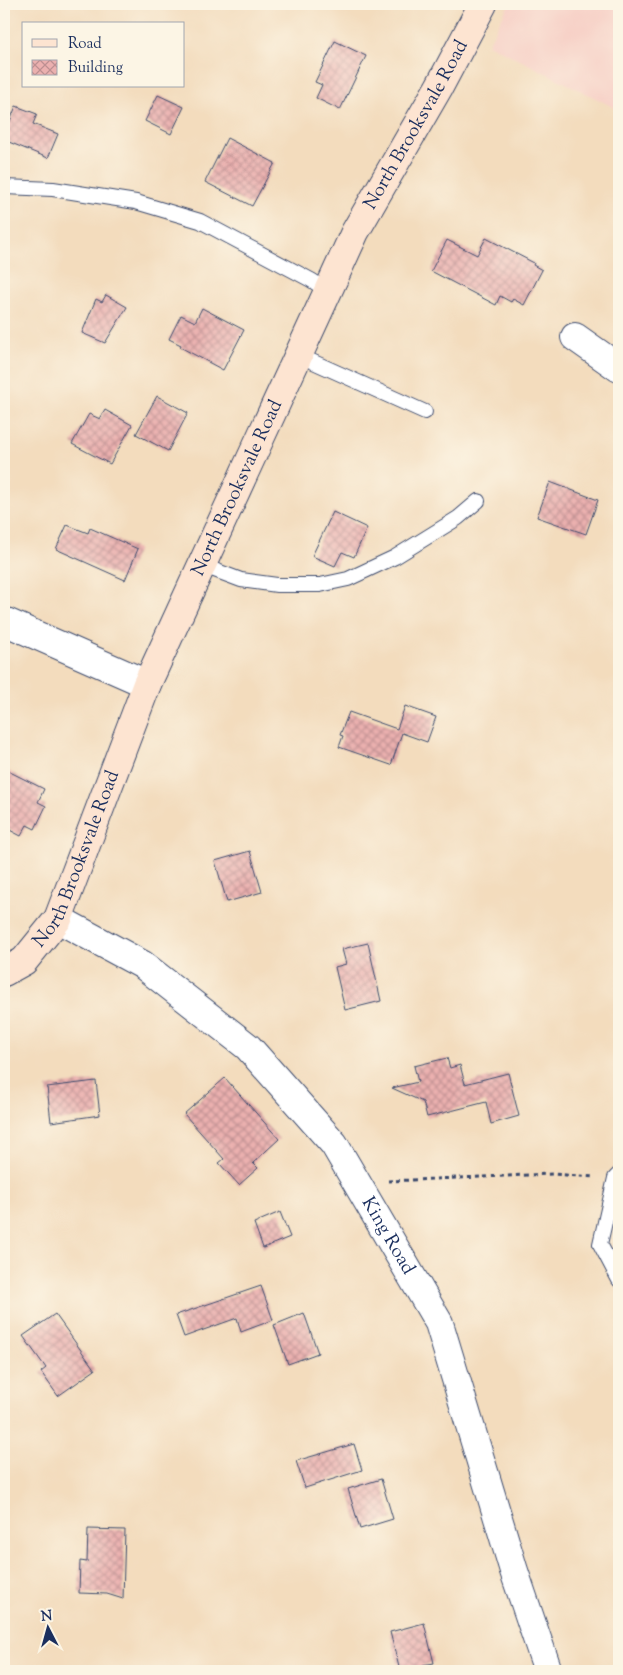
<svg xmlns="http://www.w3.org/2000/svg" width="623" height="1675" font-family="'Sorts Mill Goudy',serif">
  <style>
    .built { fill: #f7d1c7 }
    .building { fill: url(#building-cross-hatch) }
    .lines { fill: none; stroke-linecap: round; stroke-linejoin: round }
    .service-casing { stroke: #3b496c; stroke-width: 16 }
    .minor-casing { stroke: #3b496c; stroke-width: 30 }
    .tertiary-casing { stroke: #3b496c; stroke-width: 30 }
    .secondary-casing { stroke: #3b496c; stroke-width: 30 }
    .path { stroke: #3b496c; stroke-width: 3; stroke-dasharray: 4 4; stroke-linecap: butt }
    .service { stroke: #fff; stroke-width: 14 }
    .minor { stroke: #fff; stroke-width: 28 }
    .tertiary { stroke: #fff; stroke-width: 28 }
    .secondary { stroke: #fde4d1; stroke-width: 28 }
    .labels { text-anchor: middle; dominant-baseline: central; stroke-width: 4; stroke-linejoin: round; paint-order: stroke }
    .street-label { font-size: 19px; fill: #1b2f5e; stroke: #fcf5e5 }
  </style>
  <defs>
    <pattern id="building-cross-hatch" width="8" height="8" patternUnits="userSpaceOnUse" patternTransform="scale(1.25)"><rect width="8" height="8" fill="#ebb0af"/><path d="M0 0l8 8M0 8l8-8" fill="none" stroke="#be9092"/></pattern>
  </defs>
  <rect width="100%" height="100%" fill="#fcf5e5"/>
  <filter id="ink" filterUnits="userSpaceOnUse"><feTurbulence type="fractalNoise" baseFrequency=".02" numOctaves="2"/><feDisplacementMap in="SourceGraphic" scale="10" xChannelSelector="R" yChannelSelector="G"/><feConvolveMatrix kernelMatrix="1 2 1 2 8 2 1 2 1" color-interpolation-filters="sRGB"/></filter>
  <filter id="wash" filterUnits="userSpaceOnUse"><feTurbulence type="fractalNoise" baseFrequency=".0096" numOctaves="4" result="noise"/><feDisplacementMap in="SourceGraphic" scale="20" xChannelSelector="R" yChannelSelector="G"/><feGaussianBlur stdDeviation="1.12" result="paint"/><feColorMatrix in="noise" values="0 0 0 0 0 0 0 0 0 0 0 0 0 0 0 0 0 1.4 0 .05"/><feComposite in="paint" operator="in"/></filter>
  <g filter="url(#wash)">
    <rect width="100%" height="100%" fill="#f3dcbd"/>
    <path class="built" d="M 509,4 L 619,4 L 619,110 L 488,44 Z"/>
    <g id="blocks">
      <g class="building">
        <path d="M 335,41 L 366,56 L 340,110 L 316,98 L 322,85 L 315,82 Z"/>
        <path d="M 158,95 L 184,107 L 171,134 L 145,121 Z"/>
        <path d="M 16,106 L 37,114 L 33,124 L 58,134 L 48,158 L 4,140 L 4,136 Z"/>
        <path d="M 227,138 L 275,163 L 252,206 L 205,182 Z"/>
        <path d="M 486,238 L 534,263 L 533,265 L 542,270 L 524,305 L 513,299 L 511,302 L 500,296 L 496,305 L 431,271 L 447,240 L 477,255 Z"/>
        <path d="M 106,295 L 127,307 L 105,343 L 82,333 L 96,299 L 102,302 Z"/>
        <path d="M 202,308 L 244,330 L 223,370 L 180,347 L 181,345 L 169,339 L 181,315 L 195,322 Z"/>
        <path d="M 157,396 L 188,413 L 168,451 L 136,434 Z"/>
        <path d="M 105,410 L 132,425 L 110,464 L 72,444 L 89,414 L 100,419 Z"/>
        <path d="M 550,482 L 598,500 L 586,534 L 537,517 Z"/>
        <path d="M 333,512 L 367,528 L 354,557 L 342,552 L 335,566 L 312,556 Z"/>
        <path d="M 67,525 L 88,533 L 90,528 L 138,549 L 125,580 L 56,549 Z"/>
        <path d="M 405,706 L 436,717 L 427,742 L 402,733 L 391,765 L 339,747 L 343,736 L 340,735 L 349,712 L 397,729 Z"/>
        <path d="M 4,769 L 44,789 L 38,802 L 46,806 L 35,829 L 27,825 L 21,836 L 4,827 Z"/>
        <path d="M 250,851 L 262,892 L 227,902 L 215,861 Z"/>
        <path d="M 368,943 L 381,1001 L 345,1010 L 335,967 L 346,964 L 342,949 Z"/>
        <path d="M 447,1058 L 450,1068 L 460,1065 L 465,1084 L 508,1073 L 519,1116 L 491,1124 L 486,1102 L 427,1117 L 423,1102 L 392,1088 L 418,1082 L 414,1066 Z"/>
        <path d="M 225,1078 L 279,1139 L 253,1163 L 258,1168 L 239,1185 L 219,1163 L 224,1159 L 184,1114 Z"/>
        <path d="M 96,1081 L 100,1115 L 51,1122 L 47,1087 Z"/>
        <path d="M 280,1212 L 290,1237 L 263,1248 L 254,1223 Z"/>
        <path d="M 261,1286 L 273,1320 L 241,1332 L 237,1318 L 184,1337 L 176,1315 Z"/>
        <path d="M 304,1313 L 318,1353 L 288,1364 L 274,1325 Z"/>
        <path d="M 55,1314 L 95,1370 L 58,1396 L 41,1372 L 46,1368 L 23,1336 Z"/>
        <path d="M 354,1444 L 362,1470 L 305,1488 L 296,1461 Z"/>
        <path d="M 381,1479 L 393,1519 L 360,1529 L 348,1489 Z"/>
        <path d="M 88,1529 L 125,1530 L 123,1599 L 107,1594 L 79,1593 L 80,1561 L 87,1562 Z"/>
        <path d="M 424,1623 L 434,1663 L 423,1665 L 425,1671 L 400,1671 L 390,1632 Z"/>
      </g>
    </g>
  </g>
  <g filter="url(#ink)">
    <use href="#blocks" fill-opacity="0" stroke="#3b496c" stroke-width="1"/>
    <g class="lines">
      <g class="service-casing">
        <g id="service">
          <path d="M 4,187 L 53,189 L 136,202 L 200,221 L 311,280 L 328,291"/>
          <path d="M 298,355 L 425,412"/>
          <path d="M 201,565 L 241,580 L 277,585 L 320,585 L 348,579 L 395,557 L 458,518 L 478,501"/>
          <path d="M 619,1174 L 615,1178 L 600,1244 L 619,1280"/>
        </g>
      </g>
      <g class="minor-casing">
        <g id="minor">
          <path d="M 575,337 L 619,368"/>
          <path d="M 4,621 L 147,684"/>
        </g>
      </g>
      <g class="tertiary-casing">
        <g id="tertiary">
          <path id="s1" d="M 58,919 L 143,965 L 248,1047 L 334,1144 L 439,1323 L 514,1571 L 548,1671"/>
        </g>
      </g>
      <g class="secondary-casing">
        <g id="secondary">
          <path id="s2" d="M 4,972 L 24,961 L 58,919 L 147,684 L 328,291 L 355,232 L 439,87 L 483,4"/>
        </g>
      </g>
      <path class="path" d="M 388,1181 L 552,1174 L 594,1177"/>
      <use href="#service" class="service"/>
      <use href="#minor" class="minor"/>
      <use href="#tertiary" class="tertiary"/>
      <use href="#secondary" class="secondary"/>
    </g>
  </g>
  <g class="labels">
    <g class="street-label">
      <text stroke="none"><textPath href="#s2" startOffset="949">North Brooksvale Road</textPath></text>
      <text stroke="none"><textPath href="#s2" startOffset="544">North Brooksvale Road</textPath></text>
      <text stroke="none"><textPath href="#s2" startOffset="139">North Brooksvale Road</textPath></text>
      <text stroke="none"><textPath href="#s1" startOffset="466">King Road</textPath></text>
    </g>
  </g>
  <rect width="623" height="1675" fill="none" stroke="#fcf5e5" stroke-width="20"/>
  <rect x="22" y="22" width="162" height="65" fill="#fcf5e5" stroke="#a2a6af"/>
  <rect x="32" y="39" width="25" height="8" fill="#fde4d1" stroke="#a2a6af"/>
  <text x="68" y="48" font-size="15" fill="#1b2f5e">Road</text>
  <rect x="32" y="60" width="25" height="15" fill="url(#building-cross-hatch)" stroke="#a2a6af"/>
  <text x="68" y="72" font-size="15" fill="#1b2f5e">Building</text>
  <g transform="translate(48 1628) rotate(354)" stroke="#fcf5e5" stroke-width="4" paint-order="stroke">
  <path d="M0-4L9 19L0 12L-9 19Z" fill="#1b2f5e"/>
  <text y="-8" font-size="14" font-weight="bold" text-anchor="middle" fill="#1b2f5e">N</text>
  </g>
</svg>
